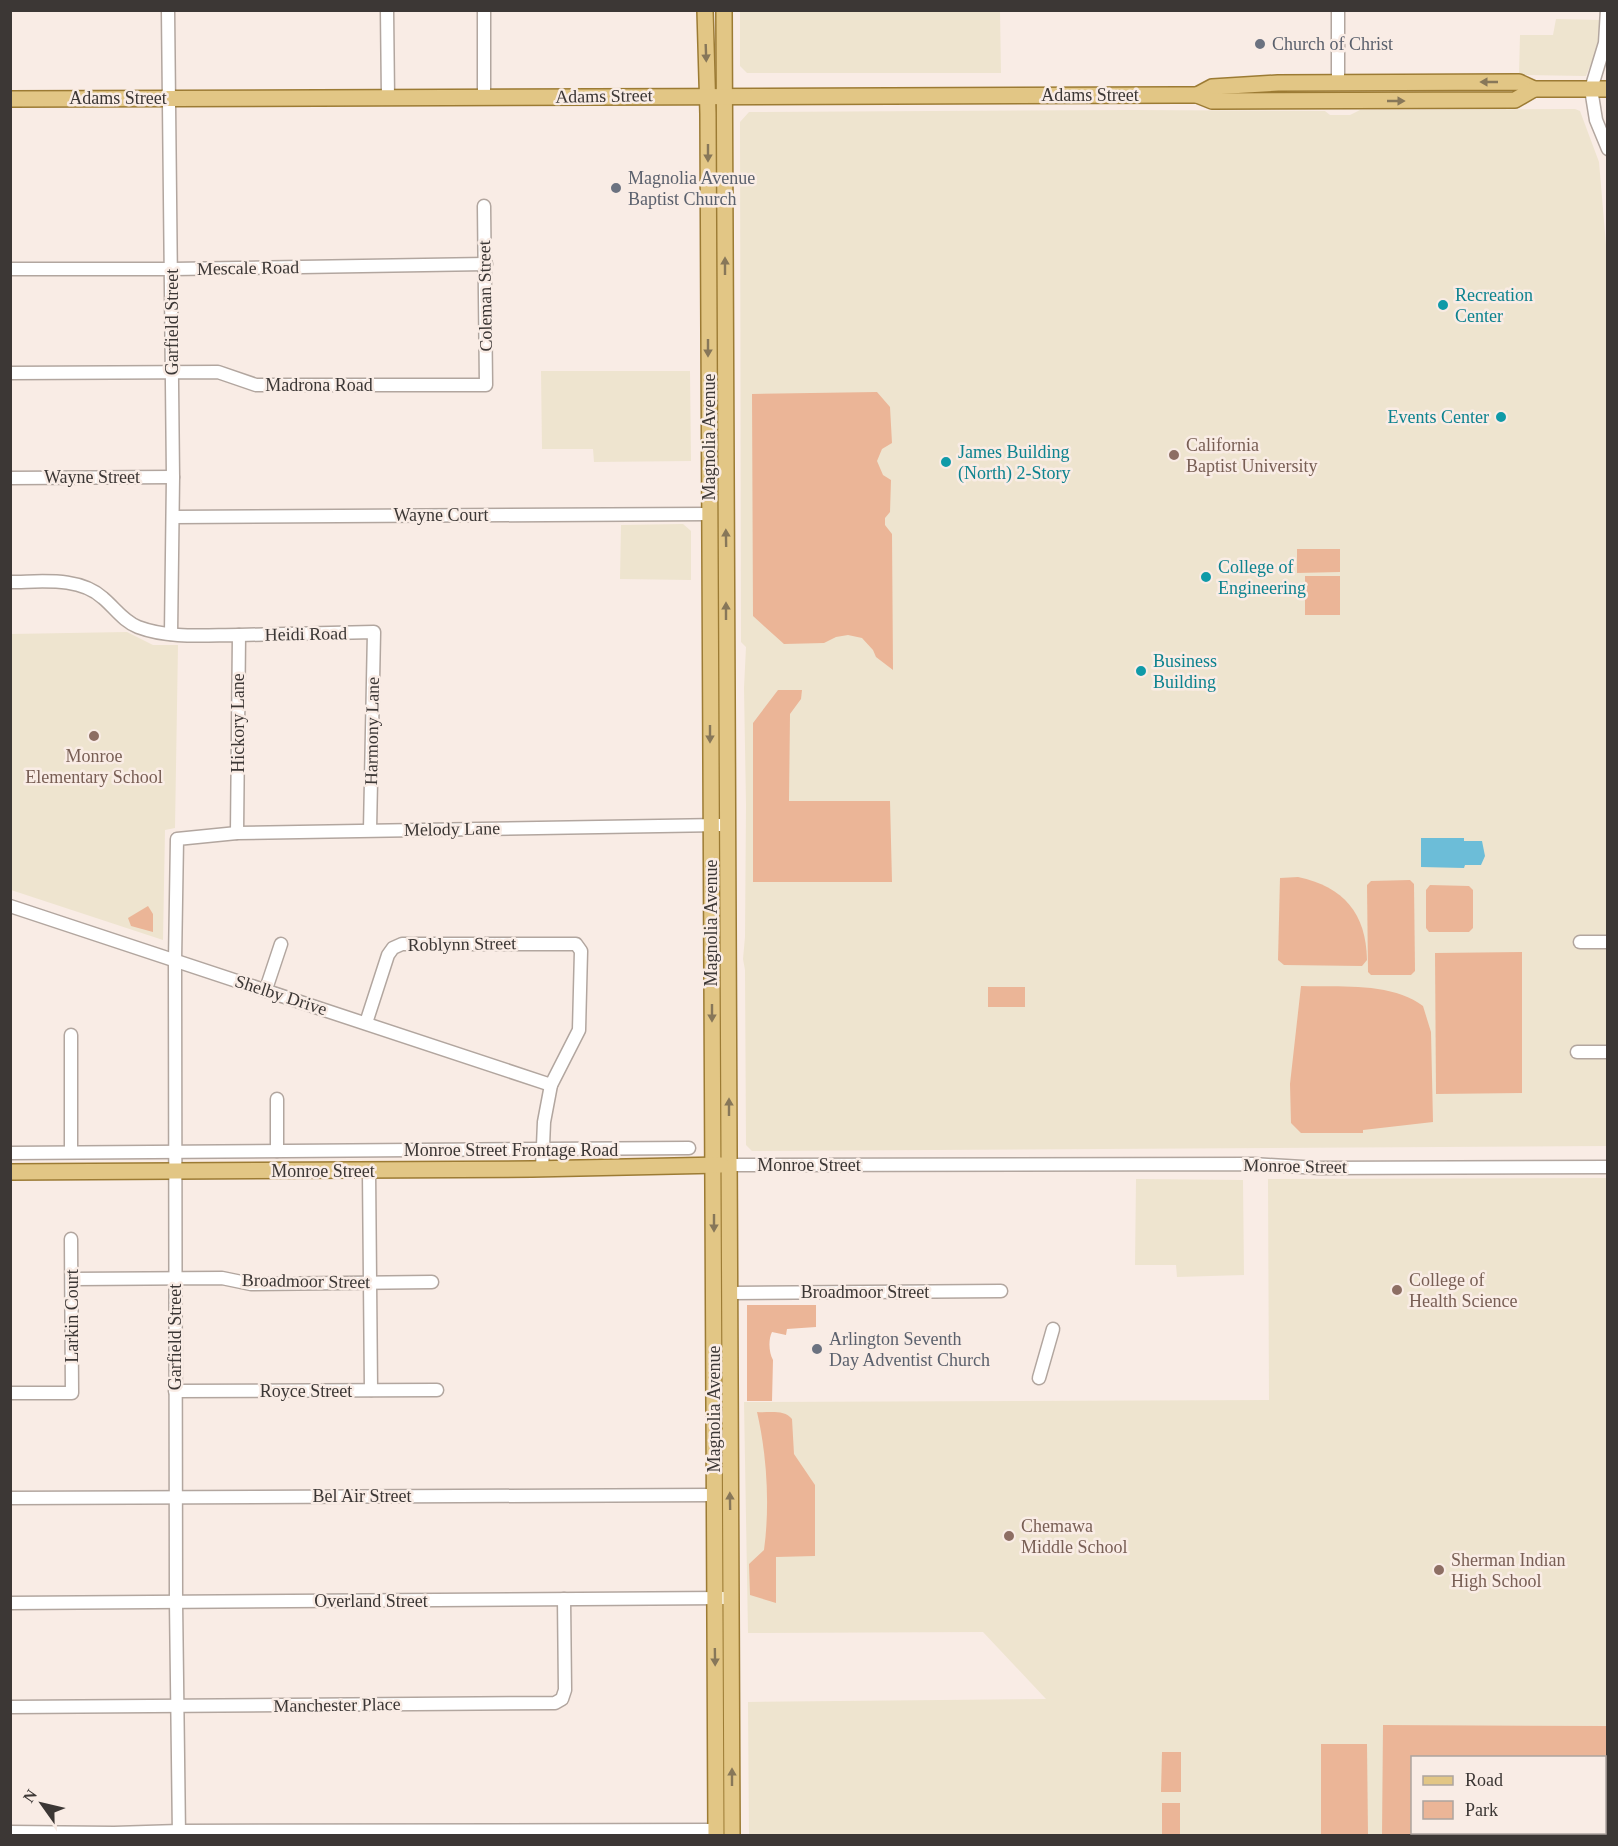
<svg xmlns="http://www.w3.org/2000/svg" width="1618" height="1846" font-family="Georgia,serif">
  <style>
    .commercial { fill: #eee4cf; fill-rule: evenodd }
    .green { fill: #ebb597; fill-rule: evenodd }
    .water { fill: #6cbdd8 }
    .lines { fill: none; stroke-linecap: round; stroke-linejoin: round }
    .minor-casing { stroke: #b2a69f; stroke-width: 15 }
    .major-casing { stroke: #9c7b34; stroke-width: 18 }
    .minor { stroke: #fff; stroke-width: 12 }
    .major { stroke: #e2c685; stroke-width: 15 }
    .oneway { fill: #877759 }
    .worship-dot { fill: #6b7280; stroke: #f9ece5; stroke-width: 2 }
    .culture-dot { fill: #0f9aa8; stroke: #f9ece5; stroke-width: 2 }
    .education-dot { fill: #8d6e63; stroke: #f9ece5; stroke-width: 2 }
    .labels { text-anchor: middle; dominant-baseline: central; stroke-width: 5; stroke-linejoin: round; paint-order: stroke }
    .worship-label { font-size: 18px; fill: #5b616d; stroke: #f9ece5; text-anchor: start }
    .street-label { font-size: 18px; fill: #3c3735; stroke: #f9ece5 }
    .culture-label { font-size: 18px; fill: #0d838f; stroke: #f9ece5; text-anchor: start }
    .education-label { font-size: 18px; fill: #785e54; stroke: #f9ece5; text-anchor: start }
  </style>
  <rect width="100%" height="100%" fill="#f9ece5"/>
  <g class="commercial">
    <path d="M 740,11 L 1000,11 L 1001,73 L 747,73 L 740,66 Z"/>
    <path d="M 1556,19 L 1601,20 L 1598,46 L 1586,76 L 1519,75 L 1520,35 L 1553,35 Z"/>
    <path d="M 1575,109 L 1580,111 L 1599,162 L 1608,268 L 1607,1146 L 752,1151 L 746,1145 L 745,970 L 743,959 L 745,937 L 746,805 L 744,688 L 746,647 L 741,642 L 740,122 L 749,112 L 1132,110 L 1325,111 L 1330,115 L 1350,115 L 1360,110 Z"/>
    <path d="M 541,371 L 690,371 L 691,461 L 594,462 L 593,449 L 542,449 Z"/>
    <path d="M 683,524 L 691,531 L 691,580 L 620,579 L 621,525 Z"/>
    <path d="M 127,632 L 153,645 L 178,645 L 175,828 L 165,830 L 163,940 L 11,890 L 10,634 Z"/>
    <path d="M 1607,1178 L 1607,1835 L 749,1835 L 748,1702 L 1046,1699 L 983,1632 L 748,1633 L 744,1402 L 1269,1400 L 1268,1179 ZM 1412,1758 L 1604,1758 L 1604,1832 L 1412,1832 Z"/>
    <path d="M 1136,1179 L 1243,1180 L 1244,1275 L 1177,1277 L 1176,1265 L 1135,1265 Z"/>
  </g>
  <g class="green">
    <path d="M 877,392 L 890,407 L 892,443 L 882,449 L 877,461 L 883,475 L 891,480 L 890,512 L 885,518 L 885,525 L 892,534 L 893,670 L 876,657 L 873,650 L 862,638 L 848,635 L 836,637 L 824,643 L 784,644 L 753,616 L 752,394 Z"/>
    <path d="M 1297,549 L 1340,549 L 1340,572 L 1297,573 Z"/>
    <path d="M 1340,576 L 1340,615 L 1305,615 L 1305,576 Z"/>
    <path d="M 778,690 L 802,690 L 801,699 L 790,714 L 789,801 L 890,801 L 892,882 L 753,882 L 753,723 Z"/>
    <path d="M 1298,877 C 1344,887 1366,913 1367,960 L 1362,966 L 1284,965 L 1278,960 L 1280,878 Z"/>
    <path d="M 1410,880 L 1414,884 L 1415,971 L 1411,975 L 1371,975 L 1368,972 L 1367,885 L 1371,881 Z"/>
    <path d="M 1430,885 L 1469,886 L 1473,890 L 1473,928 L 1469,932 L 1429,932 L 1426,928 L 1426,890 Z"/>
    <path d="M 148,906 L 153,914 L 153,932 L 131,926 L 128,918 Z"/>
    <path d="M 1522,952 L 1522,1093 L 1436,1094 L 1435,953 Z"/>
    <path d="M 1301,986 C 1338,987 1393,982 1423,1006 L 1431,1032 L 1433,1122 L 1363,1130 L 1363,1133 L 1301,1133 L 1291,1123 L 1290,1084 Z"/>
    <rect x="988" y="987" width="37" height="20"/>
    <path d="M 747,1305 L 816,1305 L 816,1327 L 787,1329 L 786,1335 L 772,1332 C 768,1340 769,1353 773,1360 L 772,1401 L 747,1401 Z"/>
    <path d="M 757,1412 C 769,1413 784,1409 792,1419 L 794,1454 L 815,1485 L 815,1556 L 776,1557 L 776,1603 L 750,1595 L 749,1564 L 764,1550 C 770,1506 767,1455 757,1412 Z"/>
    <path d="M 1383,1725 L 1607,1726 L 1607,1835 L 1382,1835 ZM 1412,1758 L 1604,1758 L 1604,1832 L 1412,1832 Z"/>
    <path d="M 1321,1744 L 1367,1744 L 1368,1835 L 1321,1835 Z"/>
    <path d="M 1162,1752 L 1181,1752 L 1181,1792 L 1161,1792 Z"/>
    <rect x="1162" y="1803" width="18" height="32"/>
  </g>
  <path class="water" d="M 1421,838 L 1464,838 L 1464,841 L 1482,841 L 1485,856 L 1481,865 L 1465,865 L 1464,868 L 1421,867 Z"/>
  <g class="lines">
    <g class="minor-casing">
      <g id="minor">
        <path d="M 168,10 L 173,477 L 171,634"/>
        <path d="M 387,10 L 388,98"/>
        <path d="M 1607,10 L 1605,43 L 1591,89 L 1596,120 L 1608,149"/>
        <path d="M 1338,82 L 1338,10"/>
        <path d="M 484,97 L 484,10"/>
        <path d="M 10,269 L 172,269 L 486,264"/>
        <path d="M 10,373 L 218,372 L 256,385 L 486,385 L 484,206"/>
        <path d="M 10,478 L 173,477"/>
        <path d="M 173,517 L 709,514"/>
        <path d="M 10,582 C 40,582 79,576 103,598 C 115,608 123,621 138,627 C 170,639 206,635 239,635 L 237,833"/>
        <path d="M 239,635 L 374,632 L 370,830"/>
        <path d="M 10,906 L 551,1085"/>
        <path d="M 1580,942 L 1608,942"/>
        <path d="M 266,989 L 281,944"/>
        <path d="M 366,1023 L 388,955 L 393,948 L 402,944 L 576,944 L 581,951 L 579,1030 L 551,1085 L 544,1122 L 542,1169"/>
        <path d="M 1577,1052 L 1608,1052"/>
        <path d="M 277,1099 L 277,1151"/>
        <path d="M 71,1152 L 71,1035"/>
        <path d="M 10,1153 L 689,1148"/>
        <path d="M 729,1165 L 1253,1164 L 1319,1168 L 1608,1167"/>
        <path d="M 369,1171 L 371,1390"/>
        <path d="M 72,1279 L 222,1278 L 251,1284 L 432,1282"/>
        <path d="M 730,1293 L 1001,1291"/>
        <path d="M 1039,1378 L 1053,1329"/>
        <path d="M 175,1391 L 437,1390"/>
        <path d="M 10,1393 L 72,1393 L 71,1239"/>
        <path d="M 10,1498 L 714,1495"/>
        <path d="M 10,1603 L 724,1598"/>
        <path d="M 10,1707 L 555,1703 L 562,1699 L 565,1690 L 564,1599"/>
        <path d="M 10,1832 L 114,1833 L 179,1831 L 716,1830"/>
        <path d="M 179,1836 L 176,1602 L 175,961 L 177,839 L 237,833 L 720,825"/>
      </g>
    </g>
    <g class="major-casing">
      <g id="major">
        <path d="M 705,10 L 708,114 L 716,1836"/>
        <path d="M 724,10 L 732,1836"/>
        <path d="M 1197,95 L 1212,87 L 1278,83 L 1519,82 L 1534,89 L 1608,89"/>
        <path d="M 10,99 L 1179,95 L 1197,95 L 1212,101 L 1515,100 L 1534,89"/>
        <path d="M 10,1172 L 532,1169 L 721,1165"/>
      </g>
    </g>
    <use href="#minor" class="minor"/>
    <use href="#major" class="major"/>
  </g>
  <defs><path id="oneway-solid" d="M-6-.8H1V-3.2L6.5 0L1 3.2V.8H-6Z" transform="scale(1.5)"/></defs>
  <g class="oneway">
    <use href="#oneway-solid" transform="translate(706 53) rotate(88)"/>
    <use href="#oneway-solid" transform="translate(1489 82) rotate(-180)"/>
    <use href="#oneway-solid" transform="translate(1396 101)"/>
    <use href="#oneway-solid" transform="translate(708 153) rotate(90)"/>
    <use href="#oneway-solid" transform="translate(725 266) rotate(-90)"/>
    <use href="#oneway-solid" transform="translate(708 348) rotate(90)"/>
    <use href="#oneway-solid" transform="translate(726 538) rotate(-91)"/>
    <use href="#oneway-solid" transform="translate(726 611) rotate(-90)"/>
    <use href="#oneway-solid" transform="translate(710 734) rotate(90)"/>
    <use href="#oneway-solid" transform="translate(712 1013) rotate(90)"/>
    <use href="#oneway-solid" transform="translate(729 1107) rotate(-90)"/>
    <use href="#oneway-solid" transform="translate(714 1223) rotate(90)"/>
    <use href="#oneway-solid" transform="translate(730 1501) rotate(-91)"/>
    <use href="#oneway-solid" transform="translate(715 1657) rotate(89)"/>
    <use href="#oneway-solid" transform="translate(732 1777) rotate(-90)"/>
  </g>
  <g class="worship-dot">
    <circle cx="1260" cy="44" r="6"/>
    <circle cx="616" cy="188" r="6"/>
    <circle cx="817" cy="1349" r="6"/>
  </g>
  <g class="culture-dot">
    <circle cx="1443" cy="305" r="6"/>
    <circle cx="1501" cy="417" r="6"/>
    <circle cx="946" cy="462" r="6"/>
    <circle cx="1206" cy="577" r="6"/>
    <circle cx="1141" cy="671" r="6"/>
  </g>
  <g class="education-dot">
    <circle cx="1174" cy="455" r="6"/>
    <circle cx="94" cy="736" r="6"/>
    <circle cx="1397" cy="1290" r="6"/>
    <circle cx="1009" cy="1536" r="6"/>
    <circle cx="1439" cy="1570" r="6"/>
  </g>
  <g class="labels">
    <g class="worship-label">
      <text x="1272" y="44">Church of Christ</text>
      <text x="628" y="178">Magnolia Avenue<tspan x="628" dy="21">Baptist Church</tspan></text>
      <text x="829" y="1339">Arlington Seventh<tspan x="829" dy="21">Day Adventist Church</tspan></text>
    </g>
    <g class="street-label">
      <text x="1090" y="95">Adams Street</text>
      <text transform="translate(604 96) rotate(-1)">Adams Street</text>
      <text x="118" y="98">Adams Street</text>
      <text transform="translate(248 268) rotate(-1)">Mescale Road</text>
      <text transform="translate(485 296) rotate(-91)">Coleman Street</text>
      <text transform="translate(172 322) rotate(-90)">Garfield Street</text>
      <text x="319" y="385">Madrona Road</text>
      <text transform="translate(709 437) rotate(-90)">Magnolia Avenue</text>
      <text x="92" y="477">Wayne Street</text>
      <text x="441" y="515">Wayne Court</text>
      <text transform="translate(306 634) rotate(-1)">Heidi Road</text>
      <text transform="translate(238 723) rotate(-90)">Hickory Lane</text>
      <text transform="translate(372 731) rotate(-89)">Harmony Lane</text>
      <text transform="translate(452 829) rotate(-1)">Melody Lane</text>
      <text transform="translate(711 923) rotate(-90)">Magnolia Avenue</text>
      <text transform="translate(462 944) rotate(-1)">Roblynn Street</text>
      <text transform="translate(281 995) rotate(18)">Shelby Drive</text>
      <text x="511" y="1150">Monroe Street Frontage Road</text>
      <text x="809" y="1165">Monroe Street</text>
      <text transform="translate(1295 1166) rotate(1)">Monroe Street</text>
      <text x="323" y="1171">Monroe Street</text>
      <text transform="translate(306 1281) rotate(1)">Broadmoor Street</text>
      <text x="865" y="1292">Broadmoor Street</text>
      <text transform="translate(72 1316) rotate(-90)">Larkin Court</text>
      <text transform="translate(175 1337) rotate(-90)">Garfield Street</text>
      <text x="306" y="1391">Royce Street</text>
      <text transform="translate(714 1409) rotate(-90)">Magnolia Avenue</text>
      <text x="362" y="1496">Bel Air Street</text>
      <text x="371" y="1601">Overland Street</text>
      <text transform="translate(337 1705) rotate(-1)">Manchester Place</text>
    </g>
    <g class="culture-label">
      <text x="1455" y="295">Recreation<tspan x="1455" dy="21">Center</tspan></text>
      <text x="1489" y="417" text-anchor="end">Events Center</text>
      <text x="958" y="452">James Building<tspan x="958" dy="21">(North) 2-Story</tspan></text>
      <text x="1218" y="567">College of<tspan x="1218" dy="21">Engineering</tspan></text>
      <text x="1153" y="661">Business<tspan x="1153" dy="21">Building</tspan></text>
    </g>
    <g class="education-label">
      <text x="1186" y="445">California<tspan x="1186" dy="21">Baptist University</tspan></text>
      <text x="94" y="756" text-anchor="middle">Monroe<tspan x="94" dy="21">Elementary School</tspan></text>
      <text x="1409" y="1280">College of<tspan x="1409" dy="21">Health Science</tspan></text>
      <text x="1021" y="1526">Chemawa<tspan x="1021" dy="21">Middle School</tspan></text>
      <text x="1451" y="1560">Sherman Indian<tspan x="1451" dy="21">High School</tspan></text>
    </g>
  </g>
  <rect width="1618" height="1846" fill="none" stroke="#3c3735" stroke-width="24"/>
  <rect x="1411" y="1756" width="195" height="78" fill="#f9ece5" stroke="#ada49f" stroke-width="1.5"/>
  <rect x="1423" y="1776" width="30" height="9" fill="#e2c685" stroke="#ada49f" stroke-width="1.5"/>
  <text x="1465" y="1786" font-size="18" fill="#3c3735">Road</text>
  <rect x="1423" y="1801" width="30" height="18" fill="#ebb597" stroke="#ada49f" stroke-width="1.5"/>
  <text x="1465" y="1816" font-size="18" fill="#3c3735">Park</text>
  <g transform="translate(42 1804) rotate(304)" stroke="#f9ece5" stroke-width="4.5" paint-order="stroke">
  <path d="M0-4.5L10 22L0 15L-10 22Z" fill="#3c3735"/>
  <text y="-9" font-size="16" font-weight="bold" text-anchor="middle" fill="#3c3735">N</text>
  </g>
</svg>
